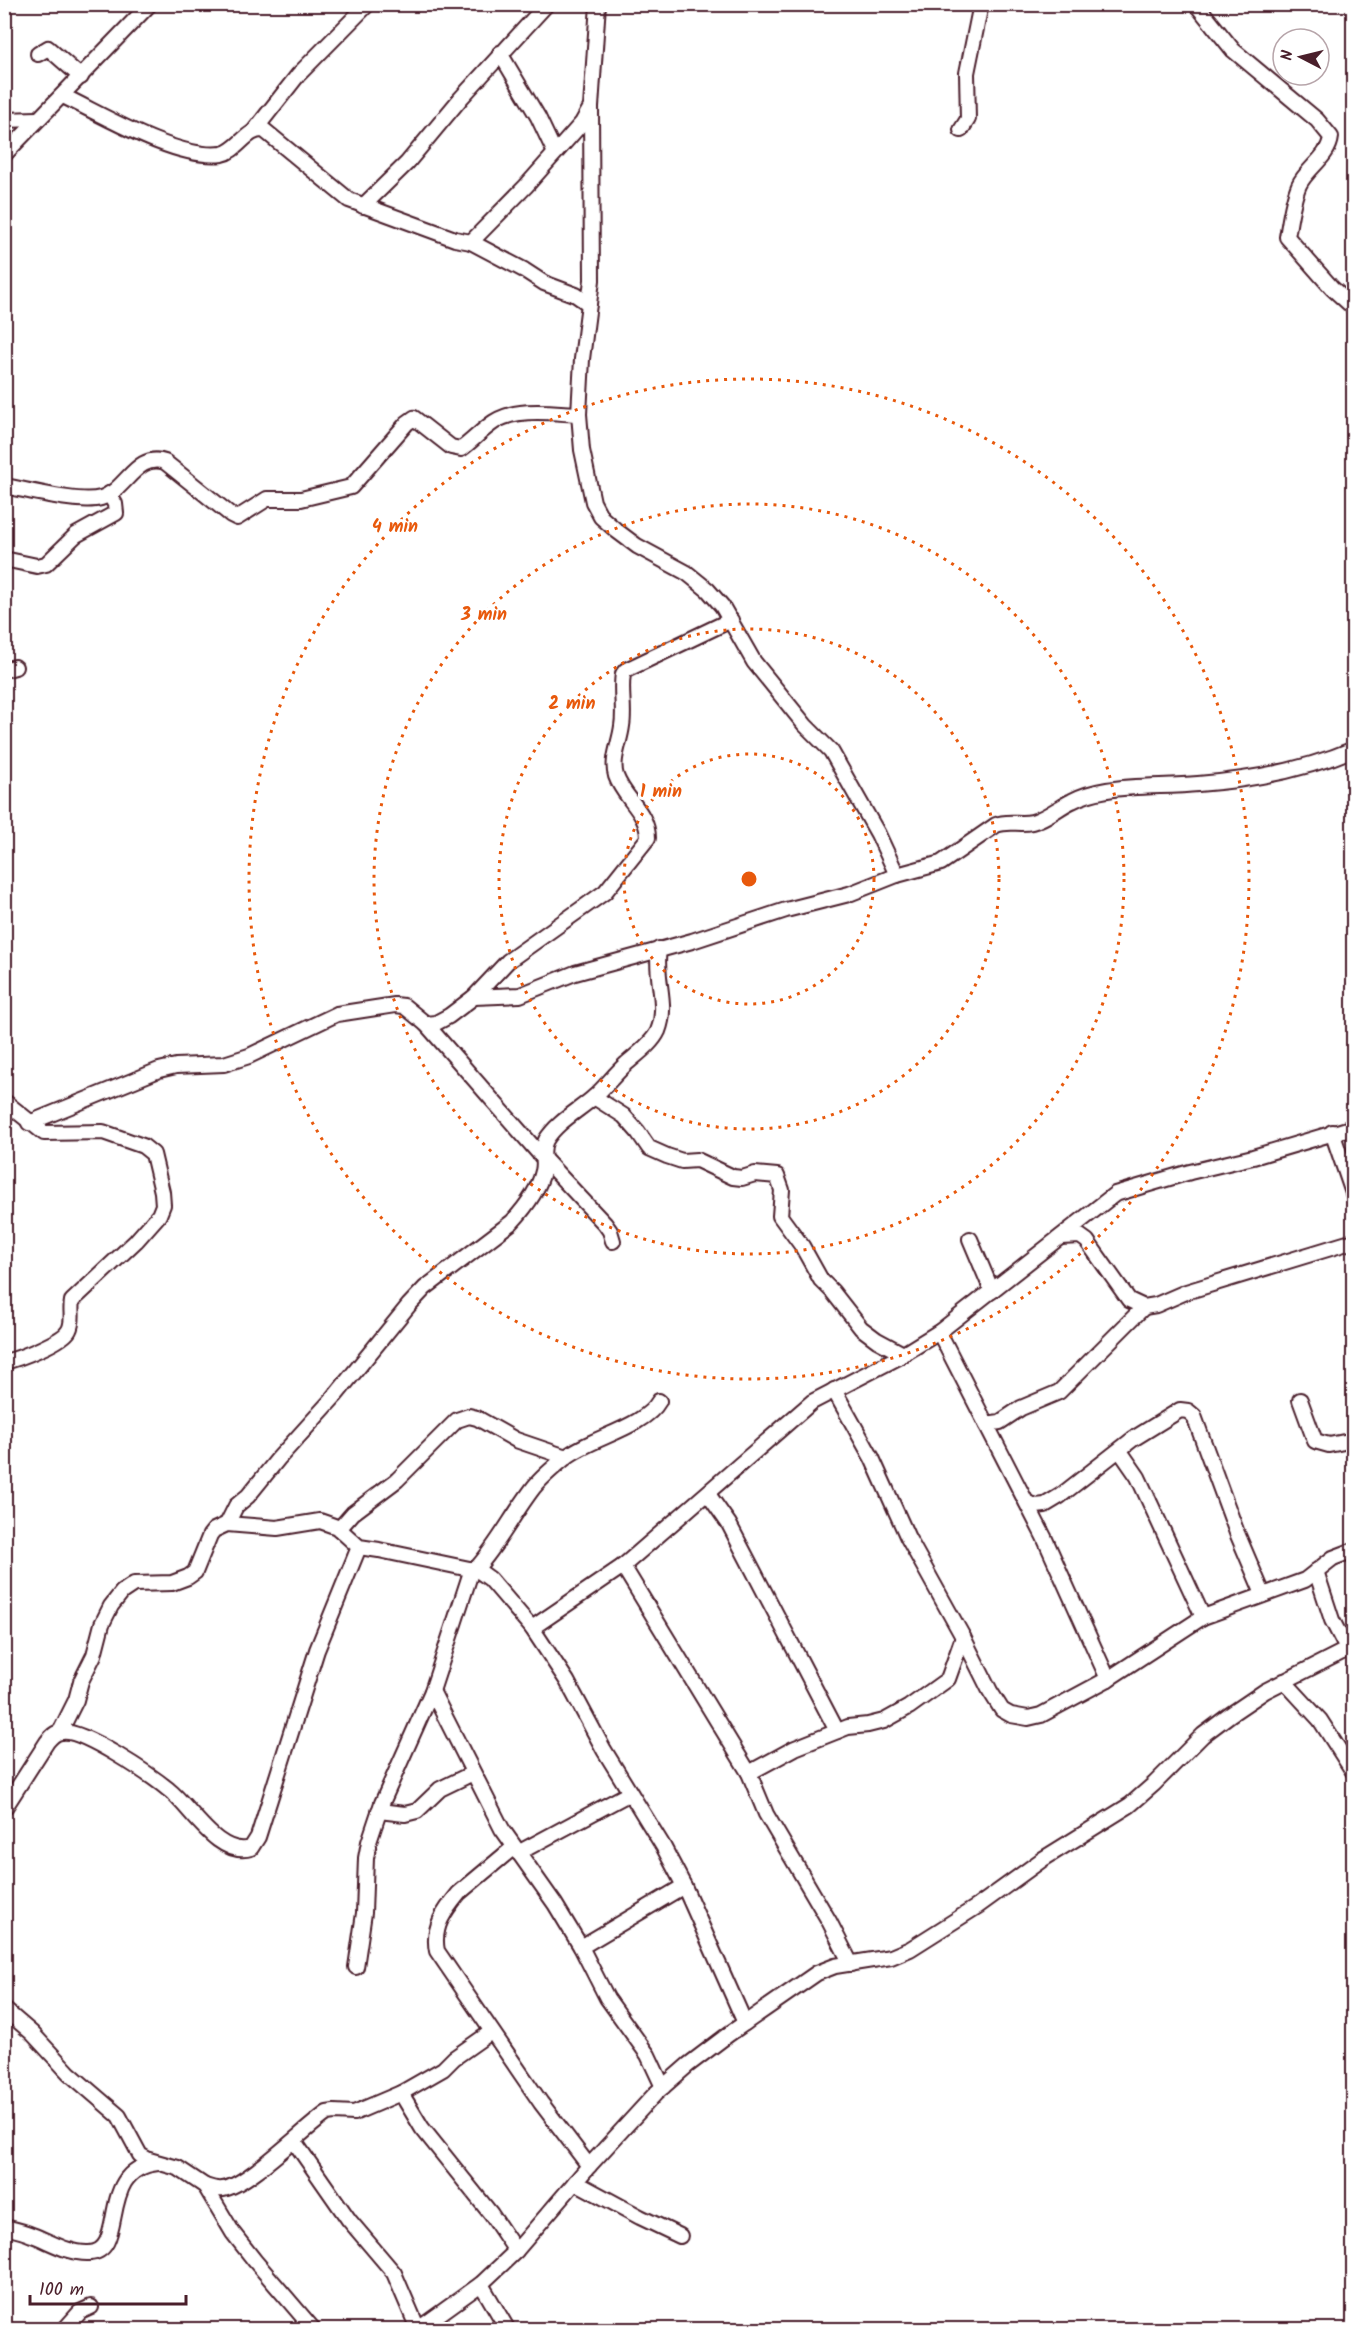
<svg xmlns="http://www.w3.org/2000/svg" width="1358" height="2334" font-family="Kalam,sans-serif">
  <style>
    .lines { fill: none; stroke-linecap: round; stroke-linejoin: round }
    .minor-casing { stroke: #4a1f2b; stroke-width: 18 }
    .minor { stroke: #fff; stroke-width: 14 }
    .ring { fill: none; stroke: #e8590c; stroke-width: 3; stroke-dasharray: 3 6 }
    .centre { fill: #e8590c; stroke: #fff; stroke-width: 3 }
    .ring-label { font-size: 18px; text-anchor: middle; font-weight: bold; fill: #e8590c; stroke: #fff; stroke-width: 6; stroke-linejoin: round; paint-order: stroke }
  </style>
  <rect width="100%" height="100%" fill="#fff"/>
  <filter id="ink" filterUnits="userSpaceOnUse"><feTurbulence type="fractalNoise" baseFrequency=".0167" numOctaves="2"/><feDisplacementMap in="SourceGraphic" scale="12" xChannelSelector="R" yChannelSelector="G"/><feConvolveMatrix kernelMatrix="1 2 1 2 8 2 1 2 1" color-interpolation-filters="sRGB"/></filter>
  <g filter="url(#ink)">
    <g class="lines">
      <g class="minor-casing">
        <g id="minor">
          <path d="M 1196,4 L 1233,50 L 1317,120 L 1331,137 C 1329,157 1307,168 1299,185 C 1292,201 1290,220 1287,237 L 1332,288 L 1354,308"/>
          <path d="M 500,53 L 538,117 L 555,153"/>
          <path d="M 38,54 L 48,48 L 81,77"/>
          <path d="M 63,96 C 103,115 177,160 222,154 C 238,151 247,128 264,130 L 349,200 L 455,239 L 471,242 L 526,186 L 582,123 L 591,107 L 598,4"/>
          <path d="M 591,107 L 592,280 L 582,359 L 579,414 L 582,450 L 593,502 L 601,517 L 617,531 L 637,546 L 687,573 L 708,590 L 722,606 L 754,662 L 805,725 L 831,751 L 878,834 L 897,875"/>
          <path d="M 4,120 L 37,119"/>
          <path d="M 961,130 L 968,119 L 967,73 L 981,4"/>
          <path d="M 254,131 L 298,75 L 368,4"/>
          <path d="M 4,155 L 150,4"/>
          <path d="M 363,206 L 407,163 L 461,98 L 547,4"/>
          <path d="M 471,242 L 524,270 L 544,283 L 576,295 L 589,304"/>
          <path d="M 4,486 C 28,490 79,504 101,498 C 126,491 136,452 165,462 L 231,515 L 237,518 L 267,499 L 301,499 L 351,487 L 407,423 L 414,418 L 451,447 L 461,449 C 472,441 482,430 494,422 C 517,407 553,413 579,414"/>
          <path d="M 4,559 L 37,566 L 46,564 L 76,535 L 116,513 L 115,504 L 109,494"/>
          <path d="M 4,670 L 15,667"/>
          <path d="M 474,997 L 520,995 L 575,973 L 692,941 L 786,910 L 849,894 L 897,875 L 941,863 L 996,825 C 1008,820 1020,825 1032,822 C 1047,818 1059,807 1072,801 C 1083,795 1095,792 1107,790 C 1137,785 1168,787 1198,784 C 1251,780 1305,770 1354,749"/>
          <path d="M 426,1024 L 544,1159 L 605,1224 L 610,1231 L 613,1241"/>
          <path d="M 594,1097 L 624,1116 L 638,1132 L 649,1148 L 667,1156 L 682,1161 L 697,1160 L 733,1177 L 742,1178 L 755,1174 L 777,1176 L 782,1190 L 780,1216 L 802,1246 L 821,1280 L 832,1291 L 861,1328 L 877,1340 L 903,1354"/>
          <path d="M 4,1101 L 44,1133 L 103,1132 L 143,1146 L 153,1154 L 162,1192 L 163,1205 L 159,1215 L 136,1241 L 72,1301 C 70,1310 74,1321 69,1330 C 63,1342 18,1359 4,1362"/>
          <path d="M 29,1123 L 159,1070 L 176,1066 L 224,1064 L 249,1056 L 337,1014 L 395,1005 L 404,1006 L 426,1024 L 436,1023 L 449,1016 L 474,997 L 508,961 L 605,892 L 648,838 C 648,812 624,799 616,776 C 611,760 620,743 622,726 C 625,709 620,691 623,674 L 626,670 L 731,620"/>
          <path d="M 1332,1132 L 1354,1196"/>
          <path d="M 1061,1237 L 1080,1236 L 1087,1241 L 1129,1300 L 1144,1307 L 1156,1305 L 1186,1292 L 1354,1241"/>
          <path d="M 970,1239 L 992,1291"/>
          <path d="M 939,1332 L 1044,1537 L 1108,1679"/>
          <path d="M 834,1390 L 872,1458 L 908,1538 L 963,1637 L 990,1691 L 1002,1710 L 1011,1715 L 1028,1718 L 1041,1715 L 1108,1679 L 1203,1617 L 1305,1580 L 1333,1558 L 1354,1550"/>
          <path d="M 1300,1400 L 1315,1441 L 1329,1445 L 1354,1440"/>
          <path d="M 986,1424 L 1000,1422 L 1021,1408 L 1059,1392 L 1144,1307"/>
          <path d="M 1120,1451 L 1138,1477 L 1203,1617"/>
          <path d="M 708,1494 L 729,1524 L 837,1731"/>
          <path d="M 1027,1503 L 1036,1506 L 1045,1505 L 1060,1496 L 1133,1439 L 1180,1410 L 1188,1411 L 1194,1416 L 1237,1533 L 1263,1594"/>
          <path d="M 227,1524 L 236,1506 L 248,1496 L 278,1459 L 335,1396 L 409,1305 L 425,1288 L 512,1222 C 524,1209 539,1189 543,1171 C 546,1160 540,1151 546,1140 C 557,1122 578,1111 594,1097 C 605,1087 615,1074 626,1064 C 636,1055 652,1044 658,1031 C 669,1004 654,978 659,949"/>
          <path d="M 339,1529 L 353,1513 L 397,1480 L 457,1420 L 469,1416 L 477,1418 L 516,1440 L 566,1457"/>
          <path d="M 623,1566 L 749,1773 L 766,1814 L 829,1921 L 851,1964"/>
          <path d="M 475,1570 C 498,1545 513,1514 534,1487 C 543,1476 554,1467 565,1458 C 589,1438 644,1428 659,1401"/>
          <path d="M 1316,1571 L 1332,1620 L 1347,1649"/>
          <path d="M 532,1628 L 623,1566 L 812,1402 L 897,1358 L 939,1332 L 1115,1194 L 1190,1172 L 1253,1157 L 1354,1127"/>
          <path d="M 1284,1681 L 1320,1720 L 1354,1773"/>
          <path d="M 432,1691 L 502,1829 L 555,1904 L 581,1947 L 607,1998 L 648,2055 L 663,2087"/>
          <path d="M 60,1732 L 76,1700 L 81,1681 L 94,1655 L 102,1624 L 111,1606 L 122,1592 L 134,1584 L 172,1583 L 188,1577 L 195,1572 L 210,1535 L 214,1530 L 227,1524 L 277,1528 L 320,1521 L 337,1527 L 359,1547 L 379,1550 L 479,1571 L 490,1579 L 532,1628 L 567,1681 L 604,1750 L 663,1846 L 684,1886 L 745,2023"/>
          <path d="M 749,1773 L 795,1748 L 848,1727 L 868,1725 L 884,1721 L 909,1707 L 948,1679 L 963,1637"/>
          <path d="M 4,1809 L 47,1742 C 51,1737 55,1732 62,1732 C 83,1729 152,1776 169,1790 C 191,1807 218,1858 251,1848 L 258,1837 L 317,1650 L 359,1547"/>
          <path d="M 379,1811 L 405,1814 L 417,1811 L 440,1789 L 473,1773"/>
          <path d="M 514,1847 L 459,1893 C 445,1910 432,1927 437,1951 L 541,2103 L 589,2166"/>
          <path d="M 518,1853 L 630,1793"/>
          <path d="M 581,1947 L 684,1886"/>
          <path d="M 356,1967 L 364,1913 L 366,1858 L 369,1842 L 382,1803 L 432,1691 L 472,1569"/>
          <path d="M 4,2009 L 32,2033 L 69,2073 L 119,2116 L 140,2155 L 149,2160 L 178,2168 L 205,2186 L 233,2233 L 255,2261 L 314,2330"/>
          <path d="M 401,2093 L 422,2128 L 491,2214 L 516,2251"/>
          <path d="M 294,2141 L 349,2220 L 394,2273 L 418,2329"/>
          <path d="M 575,2182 L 640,2217 L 680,2236"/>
          <path d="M 205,2186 C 211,2188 216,2190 223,2189 C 247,2186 304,2129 327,2113 L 334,2112 L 354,2113 L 401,2093 L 443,2069 L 454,2058 L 491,2032"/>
          <path d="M 4,2227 C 13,2229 23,2231 32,2235 C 49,2241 69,2254 89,2253 C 129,2252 95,2169 158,2163"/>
          <path d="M 481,2284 L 508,2330"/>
          <path d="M 64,2330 L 80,2312 L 91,2307"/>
          <path d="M 417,2330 L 481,2284 L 516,2251 L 589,2166 L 656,2093 L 688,2065 L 729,2034 L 817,1973 L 835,1966 L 891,1957 L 910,1949 L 978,1906 L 1043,1859 L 1130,1805 L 1154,1784 L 1203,1735 L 1231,1714 L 1265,1691 L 1354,1646"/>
        </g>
      </g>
      <use href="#minor" class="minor"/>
    </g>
  </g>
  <g class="ring">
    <circle cx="749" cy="879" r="125"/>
    <circle cx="749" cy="879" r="250"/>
    <circle cx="749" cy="879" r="375"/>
    <circle cx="749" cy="879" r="500"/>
  </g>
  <circle cx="749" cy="879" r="9" class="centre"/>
  <g class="ring-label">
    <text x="395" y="532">4 min</text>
    <text x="484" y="620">3 min</text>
    <text x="572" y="709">2 min</text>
    <text x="661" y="797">1 min</text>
  </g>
  <rect width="1358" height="2334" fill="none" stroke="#fff" stroke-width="24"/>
  <rect x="12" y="12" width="1334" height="2310" fill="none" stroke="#4a1f2b" stroke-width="2" filter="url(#ink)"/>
  <g transform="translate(1301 57) rotate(277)"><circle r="28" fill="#ffffff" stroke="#b7a5aa" stroke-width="1.5"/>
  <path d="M0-4.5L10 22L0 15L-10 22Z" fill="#4a1f2b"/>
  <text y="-9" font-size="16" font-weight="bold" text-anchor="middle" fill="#4a1f2b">N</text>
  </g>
  <path d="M30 2295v9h156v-9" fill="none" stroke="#4a1f2b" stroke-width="3"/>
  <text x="39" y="2295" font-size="18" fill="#4a1f2b" stroke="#ffffff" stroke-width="4.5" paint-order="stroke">100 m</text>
</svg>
